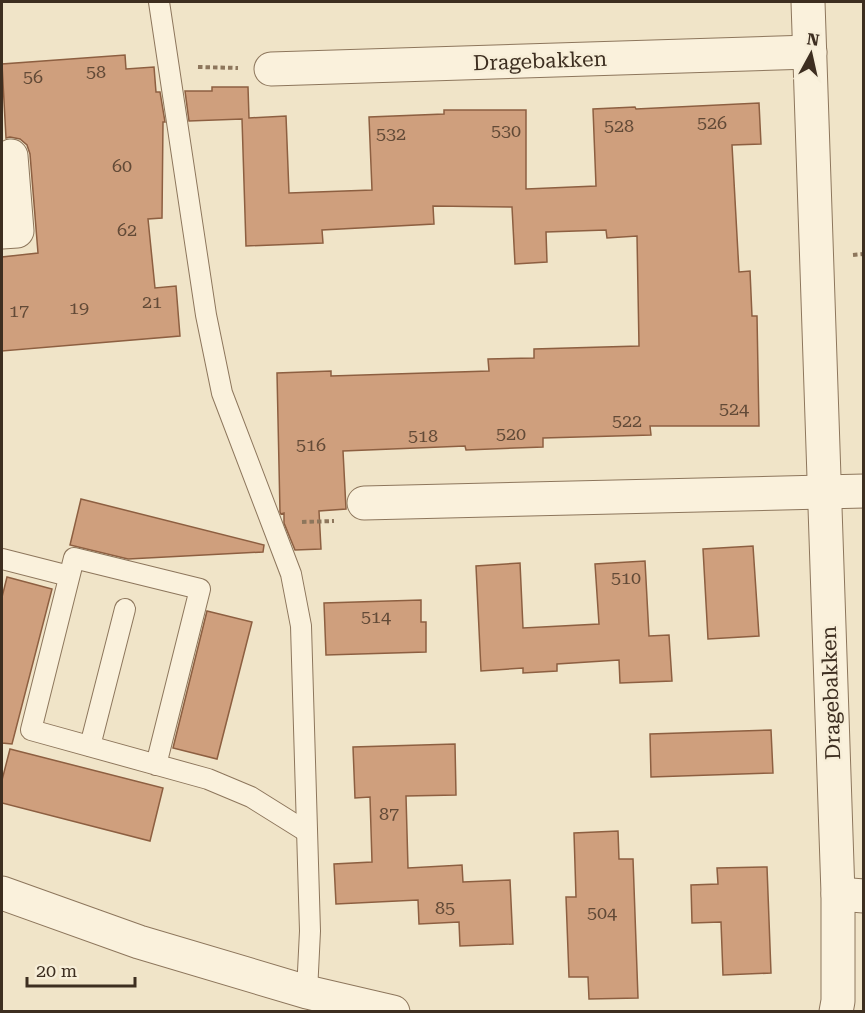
<svg xmlns="http://www.w3.org/2000/svg" width="865" height="1013" font-family="'Roboto Serif',serif">
  <style>
    .building { fill: #cf9f7d; stroke: #8d5f41; stroke-width: 1.5 }
    .lines { fill: none; stroke-linecap: round; stroke-linejoin: round }
    .service-casing { stroke: #8d765c; stroke-width: 22 }
    .minor-casing { stroke: #8d765c; stroke-width: 35 }
    .tertiary-casing { stroke: #8d765c; stroke-width: 35 }
    .path { stroke: #8d765c; stroke-width: 4; stroke-dasharray: 4.5 3; stroke-linecap: butt }
    .service { stroke: #faf1dc; stroke-width: 20 }
    .minor { stroke: #faf1dc; stroke-width: 33 }
    .tertiary { stroke: #faf1dc; stroke-width: 33 }
    .labels { text-anchor: middle; dominant-baseline: central; stroke-width: 5; stroke-linejoin: round; paint-order: stroke }
    .number-label { font-size: 18px; fill: #624a37 }
    .street-label { font-size: 21px; fill: #3d2e20; stroke: #f7eed8 }
  </style>
  <rect width="100%" height="100%" fill="#f0e4c8"/>
  <g class="building">
    <path d="M 125,55 L 126,69 L 154,67 L 156,92 L 160,92 L 165,122 L 163,122 L 162,218 L 148,219 L 155,288 L 176,286 L 180,336 L 2,351 L 2,257 L 38,253 L 30,154 L 27,145 L 20,139 L 10,137 L 6,138 L 2,64 Z"/>
    <path d="M 212,87 L 248,87 L 249,118 L 286,116 L 289,193 L 372,190 L 369,117 L 444,114 L 444,110 L 526,110 L 526,189 L 596,186 L 593,109 L 635,107 L 636,109 L 759,103 L 761,144 L 732,145 L 739,272 L 750,271 L 752,316 L 757,316 L 759,426 L 650,426 L 651,435 L 543,438 L 543,447 L 466,450 L 465,446 L 343,451 L 346,509 L 319,511 L 321,549 L 295,550 L 284,523 L 284,513 L 281,514 L 280,512 L 277,373 L 331,371 L 331,376 L 489,371 L 488,359 L 534,358 L 534,349 L 639,346 L 637,236 L 607,238 L 606,230 L 546,232 L 547,262 L 515,264 L 512,207 L 433,206 L 434,224 L 322,230 L 323,243 L 246,246 L 242,119 L 189,121 L 185,91 L 212,91 Z"/>
    <path d="M 81,499 L 264,545 L 263,552 L 128,559 L 70,545 Z"/>
    <path d="M 753,546 L 759,636 L 708,639 L 703,549 Z"/>
    <path d="M 645,561 L 649,636 L 669,635 L 672,681 L 620,683 L 619,660 L 557,664 L 557,671 L 523,673 L 523,668 L 481,671 L 476,566 L 520,563 L 523,628 L 599,624 L 595,564 Z"/>
    <path d="M 7,577 L 52,589 L 12,744 L 2,743 L 2,597 Z"/>
    <path d="M 421,600 L 421,622 L 426,622 L 426,652 L 326,655 L 324,603 Z"/>
    <path d="M 207,611 L 252,622 L 217,759 L 173,748 Z"/>
    <path d="M 771,730 L 773,773 L 651,777 L 650,734 Z"/>
    <path d="M 455,744 L 456,795 L 406,796 L 408,868 L 462,865 L 463,882 L 510,880 L 513,944 L 460,946 L 459,922 L 419,924 L 418,900 L 336,904 L 334,864 L 372,862 L 370,797 L 355,798 L 353,747 Z"/>
    <path d="M 10,749 L 163,788 L 150,841 L 2,803 L 2,780 Z"/>
    <path d="M 618,831 L 619,859 L 633,859 L 638,998 L 589,999 L 588,977 L 569,977 L 566,897 L 576,897 L 574,833 Z"/>
    <path d="M 767,867 L 771,973 L 723,975 L 721,922 L 692,923 L 691,885 L 718,884 L 717,868 Z"/>
  </g>
  <g class="lines">
    <g class="service-casing">
      <g id="service">
        <path d="M 159,2 L 206,315 L 222,393 L 291,574 L 301,626 L 310,931 L 307,992"/>
        <path d="M 2,559 L 69,576"/>
        <path d="M 90,746 L 125,609"/>
        <path d="M 156,765 L 200,589 L 74,558 L 31,730 L 208,779 L 251,797 L 307,832"/>
      </g>
    </g>
    <g class="minor-casing">
      <g id="minor">
        <path d="M 271,69 L 810,52"/>
        <path d="M 2,232 L 17,231 L 11,156"/>
        <path d="M 364,503 L 864,491"/>
        <path d="M 838,894 L 864,896"/>
      </g>
    </g>
    <g class="tertiary-casing">
      <g id="tertiary">
        <path d="M 808,2 L 838,894 L 838,1001 L 836,1012"/>
        <path d="M 2,893 L 139,942 L 307,992 L 393,1012"/>
      </g>
    </g>
    <g class="path">
      <path d="M 198,67 L 238,68"/>
      <path d="M 853,255 L 864,254"/>
      <path d="M 302,522 L 334,521"/>
    </g>
    <use href="#service" class="service"/>
    <use href="#minor" class="minor"/>
    <use href="#tertiary" class="tertiary"/>
  </g>
  <g class="labels">
    <g class="number-label">
      <text x="96" y="71">58</text>
      <text x="33" y="76">56</text>
      <text x="712" y="122">526</text>
      <text x="619" y="125">528</text>
      <text x="506" y="130">530</text>
      <text x="391" y="133">532</text>
      <text x="122" y="165">60</text>
      <text x="127" y="229">62</text>
      <text x="152" y="301">21</text>
      <text x="79" y="307">19</text>
      <text x="19" y="310">17</text>
      <text x="734" y="408">524</text>
      <text x="627" y="420">522</text>
      <text x="511" y="433">520</text>
      <text x="423" y="435">518</text>
      <text x="311" y="444">516</text>
      <text x="626" y="577">510</text>
      <text x="376" y="616">514</text>
      <text x="389" y="813">87</text>
      <text x="445" y="907">85</text>
      <text x="602" y="912">504</text>
    </g>
    <g class="street-label">
      <text transform="translate(540 61) rotate(-2)">Dragebakken</text>
      <text transform="translate(831 693) rotate(-92)">Dragebakken</text>
    </g>
  </g>
  <rect width="865" height="1013" fill="none" stroke="#3d2e20" stroke-width="6"/>
  <g transform="translate(811 54) rotate(8)" stroke="#f7eed8" stroke-width="4.5" paint-order="stroke">
  <path d="M0-4.5L10 22L0 15L-10 22Z" fill="#3d2e20"/>
  <text y="-9" font-size="16" font-weight="bold" text-anchor="middle" fill="#3d2e20">N</text>
  </g>
  <path d="M27 977v9h108v-9" fill="none" stroke="#3d2e20" stroke-width="3"/>
  <text x="36" y="977" font-size="18" fill="#3d2e20" stroke="#f7eed8" stroke-width="4.5" paint-order="stroke">20 m</text>
</svg>
